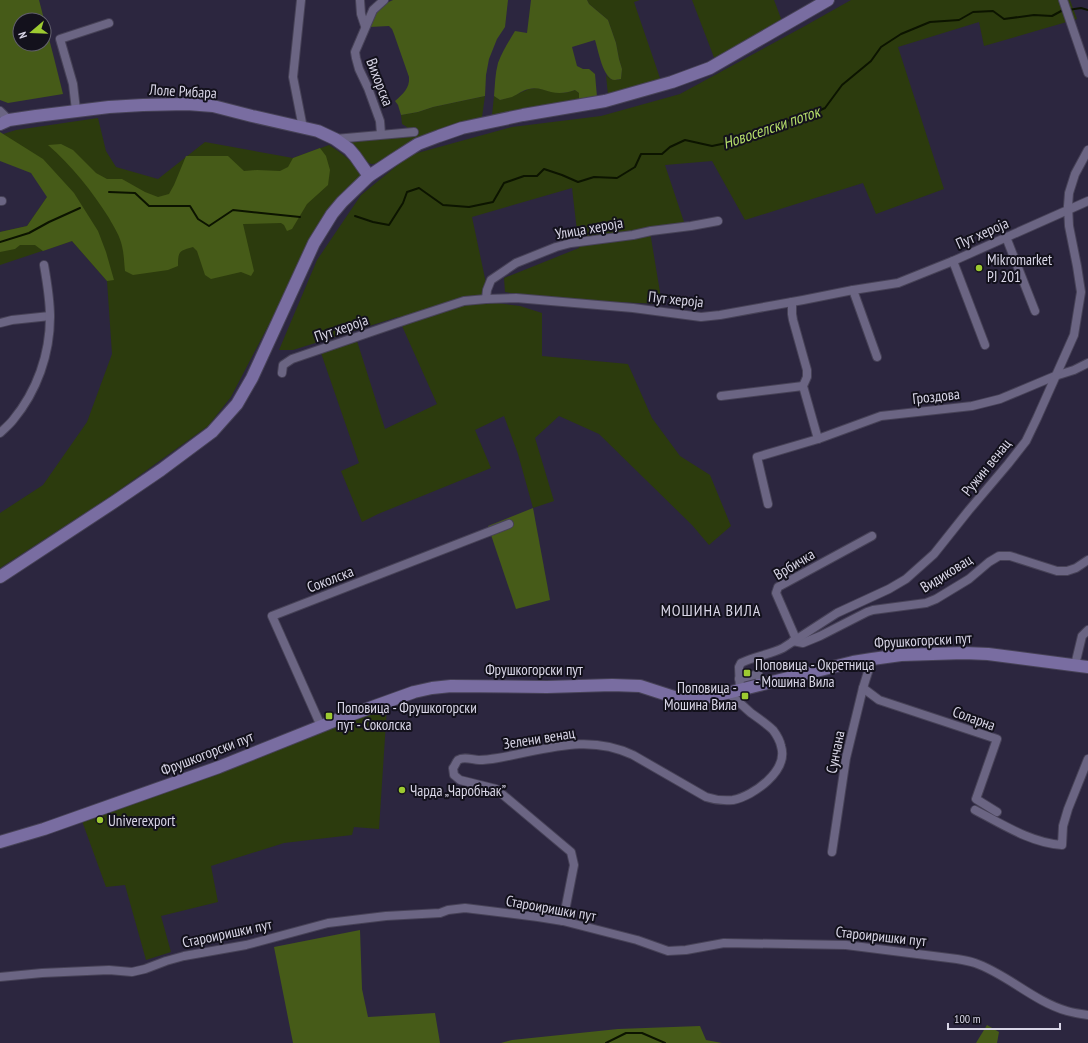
<svg xmlns="http://www.w3.org/2000/svg" width="1088" height="1043" font-family="'PT Sans Narrow',sans-serif">
  <style>
    .green { fill: #2c3b0d }
    .forest { fill: #465b18; fill-rule: evenodd }
    .lines { fill: none; stroke-linecap: round; stroke-linejoin: round }
    .stream { stroke: #0c1400; stroke-width: 2 }
    .street-casing { stroke: #474257; stroke-width: 10 }
    .secondary-casing { stroke: #474257; stroke-width: 14 }
    .street { stroke: #6b6583; stroke-width: 8 }
    .secondary { stroke: #796da1; stroke-width: 12 }
    .poi-dot { fill: #9dca31; stroke: #13111c; stroke-width: 1.5 }
    .labels { text-anchor: middle; dominant-baseline: central; stroke-width: 4; stroke-linejoin: round; paint-order: stroke }
    .street-label { font-size: 15px; fill: #d9d6e7; stroke: #13111c }
    .poi-label { font-size: 15px; fill: #d9d6e7; stroke: #13111c; text-anchor: start }
    .water-label { font-size: 16px; font-style: italic; fill: #b5dd6a; stroke: #13111c }
    .neighbourhood-label { font-size: 16px; letter-spacing: 1px; fill: #d9d6e7; stroke: #13111c }
  </style>
  <rect width="100%" height="100%" fill="#2c263f"/>
  <g class="green">
    <path d="M 587,0 L 640,0 L 634,2 L 661,81 L 608,95 L 606,75 C 611,80 614,81 621,79 L 622,69 L 619,59 L 616,43 L 608,20 L 589,4 Z"/>
    <path d="M 692,0 L 774,0 L 782,21 L 715,60 Z"/>
    <path d="M 851,0 L 1070,0 L 1077,19 L 984,46 L 979,22 L 898,47 L 944,189 L 876,214 L 863,183 L 745,220 L 712,161 L 665,165 L 686,228 L 650,232 L 662,304 L 546,299 L 505,292 L 504,278 L 579,248 L 572,188 L 472,217 L 490,302 L 520,306 L 542,313 L 542,356 L 628,364 L 652,418 L 680,456 L 710,475 L 731,526 L 709,545 L 692,525 L 599,434 L 559,416 L 535,438 L 554,501 L 533,508 L 518,454 L 504,416 L 475,430 L 491,468 L 378,514 L 362,522 L 341,471 L 359,463 L 321,353 L 357,341 L 385,429 L 437,404 L 398,317 L 293,350 L 279,350 L 317,260 L 361,195 L 410,155 L 512,127 L 601,116 L 680,94 L 803,27 Z"/>
    <path d="M 537,88 C 552,91 559,96 575,90 L 579,93 L 579,100 L 522,109 L 492,115 L 494,96 L 500,100 L 510,97 L 529,89 Z"/>
    <path d="M 485,96 L 482,117 C 467,121 452,124 437,130 C 422,136 408,145 394,154 C 388,158 380,164 372,164 C 365,163 351,148 349,141 L 406,134 L 407,127 L 402,124 L 401,115 L 418,112 L 433,107 Z"/>
    <path d="M 98,118 L 106,151 L 116,167 L 158,179 L 205,142 L 293,158 L 329,145 C 342,153 353,162 362,174 L 339,199 L 280,303 L 231,397 L 208,426 L 111,496 L 0,568 L 0,513 L 43,485 L 87,422 L 112,354 L 107,281 L 72,241 L 0,265 L 0,232 L 27,226 L 47,197 L 34,165 L 3,134 L 16,130 Z"/>
    <path d="M 387,707 L 379,829 L 354,827 L 352,835 L 284,843 L 211,866 L 218,902 L 161,916 L 171,952 L 146,960 L 125,885 L 106,887 L 82,821 Z"/>
  </g>
  <g class="forest">
    <path d="M 0,0 L 39,0 L 54,58 L 63,94 L 8,103 L 0,100 ZM 20,20 L 44,20 L 44,44 L 20,44 Z"/>
    <path d="M 393,0 L 508,0 L 505,27 L 497,39 L 489,59 L 486,75 L 485,96 L 433,107 L 418,112 L 401,115 L 398,105 L 395,101 C 403,94 410,88 409,77 L 394,34 L 392,29 L 389,26 L 369,27 C 375,13 378,7 393,0 Z"/>
    <path d="M 531,0 L 587,0 L 589,4 L 608,20 L 616,43 L 619,59 L 622,69 L 621,79 C 620,79 616,80 615,80 C 603,80 598,49 595,40 L 572,47 L 577,66 L 583,69 L 589,69 L 595,74 L 597,97 L 579,100 L 579,93 L 575,90 C 567,93 559,94 551,92 C 543,90 537,87 529,89 C 523,90 518,94 512,97 C 508,98 504,99 500,100 L 494,96 C 495,85 495,74 498,63 C 502,52 509,41 515,31 L 527,33 Z"/>
    <path d="M 0,132 L 43,159 L 74,193 L 98,231 L 106,252 L 114,280 L 107,281 L 72,241 L 43,251 L 35,245 L 20,245 L 15,249 L 0,252 L 0,232 L 27,226 L 47,197 L 31,173 L 0,161 Z"/>
    <path d="M 61,144 L 73,150 L 96,173 L 107,179 L 122,179 L 145,192 L 158,197 L 169,194 L 174,185 L 186,156 L 228,156 L 244,171 L 257,170 L 280,171 L 288,167 L 293,158 L 320,148 L 326,156 L 330,170 L 328,185 L 307,204 L 292,229 L 287,231 L 284,225 L 281,223 L 243,224 L 254,271 L 251,276 L 241,272 L 211,279 L 205,275 L 197,251 L 193,247 C 179,251 178,251 178,266 L 168,270 L 133,275 L 125,271 C 124,262 124,254 122,246 C 120,236 114,227 109,218 C 92,191 72,166 48,145 Z"/>
    <path d="M 533,508 L 550,600 L 516,609 L 488,526 Z"/>
    <path d="M 360,930 L 362,989 L 368,1017 L 435,1013 L 440,1043 L 293,1043 L 274,947 Z"/>
    <path d="M 987,1025 L 999,1032 L 997,1043 L 976,1043 Z"/>
    <path d="M 700,1026 L 706,1040 L 722,1043 L 501,1043 L 512,1040 L 618,1029 Z"/>
  </g>
  <g class="lines">
    <g class="stream">
      <path d="M 1068,10 L 1081,8 L 1088,10"/>
      <path d="M 109,192 L 135,193 L 149,206 L 190,206 L 198,219 L 209,226 L 233,210 L 300,217"/>
      <path d="M 355,216 L 373,222 L 389,225 L 403,203 L 407,192 L 419,188 L 443,205 L 469,207 L 493,202 L 504,183 L 524,176 L 537,176 L 544,169 L 562,175 L 578,182 L 594,177 L 617,178 L 635,167 L 641,154 L 662,154 L 670,147 L 685,140 L 712,146 L 741,140 L 783,120 L 797,121 L 825,108 L 842,85 L 871,61 L 881,47 L 901,34 L 930,22 L 959,20 L 973,12 L 993,11 L 1004,19 L 1034,15 L 1052,16 L 1063,10"/>
      <path d="M 0,242 L 29,233 L 49,222 L 80,208"/>
      <path d="M 606,1043 L 626,1033 L 642,1033 L 665,1043"/>
    </g>
    <g class="street-casing">
      <g id="street">
        <path d="M 301,0 L 293,77 L 303,128"/>
        <path d="M 360,0 L 361,14 L 365,26"/>
        <path d="M 1063,0 L 1088,73"/>
        <path d="M 76,110 L 73,84 L 60,39 L 109,23"/>
        <path d="M 0,111 L 9,120"/>
        <path d="M 381,134 L 380,121 L 368,88 L 359,69 L 356,58 L 355,52 L 373,10 L 384,0"/>
        <path d="M 335,139 L 414,132"/>
        <path d="M 0,201 L 2,201"/>
        <path d="M 1006,237 L 1035,311"/>
        <path d="M 953,261 L 985,345"/>
        <path d="M 853,290 L 877,357"/>
        <path d="M 486,299 L 487,290 L 491,280 L 516,263 L 556,247 L 571,243 L 633,235 L 651,231 L 691,226 L 718,221"/>
        <path d="M 792,302 L 792,314 L 793,320 L 807,370 L 807,377 L 803,386 L 818,439 L 881,416 L 972,406 L 1000,399 L 1055,376 L 1074,370 L 1088,363"/>
        <path d="M 0,323 L 12,320 L 50,316"/>
        <path d="M 282,373 L 283,365 L 292,359 L 406,320 L 464,301 L 486,299 L 516,298 L 633,308 L 701,317 L 720,315 L 803,300 L 853,290 L 898,283 L 953,261 L 1088,201"/>
        <path d="M 721,396 L 803,386"/>
        <path d="M 0,433 C 4,429 9,425 13,420 C 37,391 50,354 50,317 C 50,300 47,282 44,265"/>
        <path d="M 768,504 L 757,457 L 818,439"/>
        <path d="M 796,639 L 776,593 L 778,587 L 872,536"/>
        <path d="M 793,641 L 803,643 L 820,636 L 867,612 L 873,610 L 926,603 L 936,599 L 969,579 L 989,562 L 999,556 L 1010,556 L 1057,571 L 1067,571 L 1076,568 L 1088,560"/>
        <path d="M 1075,665 L 1082,636 L 1088,630"/>
        <path d="M 739,679 L 758,674 L 762,684"/>
        <path d="M 863,688 L 879,700 L 997,739 L 976,799 L 997,812"/>
        <path d="M 740,690 L 739,667 L 741,663 C 755,656 769,655 783,648 L 837,613 L 889,589 L 906,579 L 934,554 L 969,510 L 1008,464 L 1026,441 L 1037,418 L 1074,335 L 1081,292 L 1077,266 L 1069,226 L 1068,206 L 1069,193 L 1075,174 L 1088,150"/>
        <path d="M 321,726 L 272,616 L 509,524"/>
        <path d="M 975,810 C 1002,824 1031,843 1062,845 L 1063,826 L 1068,809 L 1088,759"/>
        <path d="M 832,852 L 846,758 L 863,688 L 872,659"/>
        <path d="M 563,921 L 574,865 L 571,852 L 496,789 L 460,780 L 454,775 L 453,768 C 455,766 456,762 458,760 C 464,756 473,760 479,760 C 485,760 492,759 498,758 C 545,750 587,733 633,755 L 706,797 C 715,800 723,801 733,800 C 753,796 789,771 781,746 C 780,741 776,734 773,730 C 767,724 758,718 751,713 C 743,706 736,699 728,693"/>
        <path d="M 0,977 L 42,973 L 109,970 L 132,972 L 145,969 L 166,961 L 184,956 L 246,945 L 328,923 L 386,916 L 440,913 L 448,910 L 465,908 L 538,917 L 563,921 L 637,940 L 668,951 L 686,950 L 724,943 L 846,945 L 957,959 C 963,960 969,961 975,963 C 1007,974 1033,1001 1067,1011 C 1074,1013 1081,1014 1088,1015"/>
      </g>
    </g>
    <g class="secondary-casing">
      <g id="secondary">
        <path d="M 0,124 L 9,120 L 36,116 L 109,107 L 143,105 L 187,104 L 213,106 L 252,116 L 318,131 L 335,139 L 349,149 L 355,156 L 369,176"/>
        <path d="M 0,577 L 114,502 L 161,470 L 212,432 L 237,404 L 252,378 L 314,243 L 332,214 L 342,202 L 369,176 L 393,160 L 418,144 L 439,136 L 462,128 L 523,115 L 605,101 L 672,82 L 710,68 L 828,0"/>
        <path d="M 0,842 L 44,829 L 219,767 L 339,719 L 414,692 L 432,688 L 451,686 L 547,687 L 612,685 L 640,686 L 674,697 L 692,700 L 719,695 L 853,662 L 872,659 L 901,655 L 964,653 L 988,654 L 1088,667"/>
      </g>
    </g>
    <use href="#street" class="street"/>
    <use href="#secondary" class="secondary"/>
  </g>
  <g class="poi-dot">
    <circle cx="979" cy="268" r="4"/>
    <rect x="743" y="669" width="8" height="8" rx="2"/>
    <rect x="741" y="692" width="8" height="8" rx="2"/>
    <rect x="325" y="712" width="8" height="8" rx="2"/>
    <circle cx="402" cy="790" r="4"/>
    <circle cx="100" cy="820" r="4"/>
  </g>
  <g class="labels">
    <g class="street-label">
      <text transform="translate(380 82) rotate(69)">Вихорска</text>
      <text transform="translate(183 91) rotate(3)">Лоле Рибара</text>
      <text transform="translate(589 228) rotate(-10)">Улица хероја</text>
      <text transform="translate(982 233) rotate(-24)">Пут хероја</text>
      <text transform="translate(676 299) rotate(6)">Пут хероја</text>
      <text transform="translate(341 328) rotate(-19)">Пут хероја</text>
      <text transform="translate(936 396) rotate(-6)">Гроздова</text>
      <text transform="translate(986 467) rotate(-51)">Ружин венац</text>
      <text transform="translate(794 564) rotate(-31)">Врбичка</text>
      <text transform="translate(946 573) rotate(-32)">Видиковац</text>
      <text transform="translate(330 579) rotate(-21)">Соколска</text>
      <text transform="translate(923 640) rotate(-3)">Фрушкогорски пут</text>
      <text x="534" y="669">Фрушкогорски пут</text>
      <text transform="translate(974 718) rotate(20)">Соларна</text>
      <text transform="translate(539 738) rotate(-9)">Зелени венац</text>
      <text transform="translate(835 752) rotate(-79)">Сунчана</text>
      <text transform="translate(207 753) rotate(-21)">Фрушкогорски пут</text>
      <text transform="translate(551 908) rotate(10)">Староиришки пут</text>
      <text transform="translate(227 933) rotate(-12)">Староиришки пут</text>
      <text transform="translate(881 936) rotate(6)">Староиришки пут</text>
    </g>
    <g class="poi-label">
      <text x="987" y="259">Mikromarket<tspan x="987" dy="17">PJ 201</tspan></text>
      <text x="755" y="664">Поповица - Окретница<tspan x="755" dy="17">- Мошина Вила</tspan></text>
      <text x="737" y="687" text-anchor="end">Поповица -<tspan x="737" dy="17">Мошина Вила</tspan></text>
      <text x="337" y="707">Поповица - Фрушкогорски<tspan x="337" dy="17">пут - Соколска</tspan></text>
      <text x="410" y="790">Чарда „Чаробњак”</text>
      <text x="108" y="820">Univerexport</text>
    </g>
    <g class="water-label">
      <text transform="translate(771 127) rotate(-19)">Новоселски поток</text>
    </g>
    <g class="neighbourhood-label">
      <text x="711" y="610">МОШИНА ВИЛА</text>
    </g>
  </g>
  <g transform="translate(32 32) rotate(251)"><circle r="19" fill="#13111c" stroke="#62606d"/>
  <path d="M0-3L7 15L0 10L-7 15Z" fill="#9dca31"/>
  <text y="-6" font-size="11" font-weight="bold" text-anchor="middle" fill="#d9d6e7">N</text>
  </g>
  <path d="M948 1023v6h112v-6" fill="none" stroke="#d9d6e7" stroke-width="2"/>
  <text x="954" y="1023" font-size="12" fill="#d9d6e7" stroke="#13111c" stroke-width="3" paint-order="stroke">100 m</text>
</svg>
